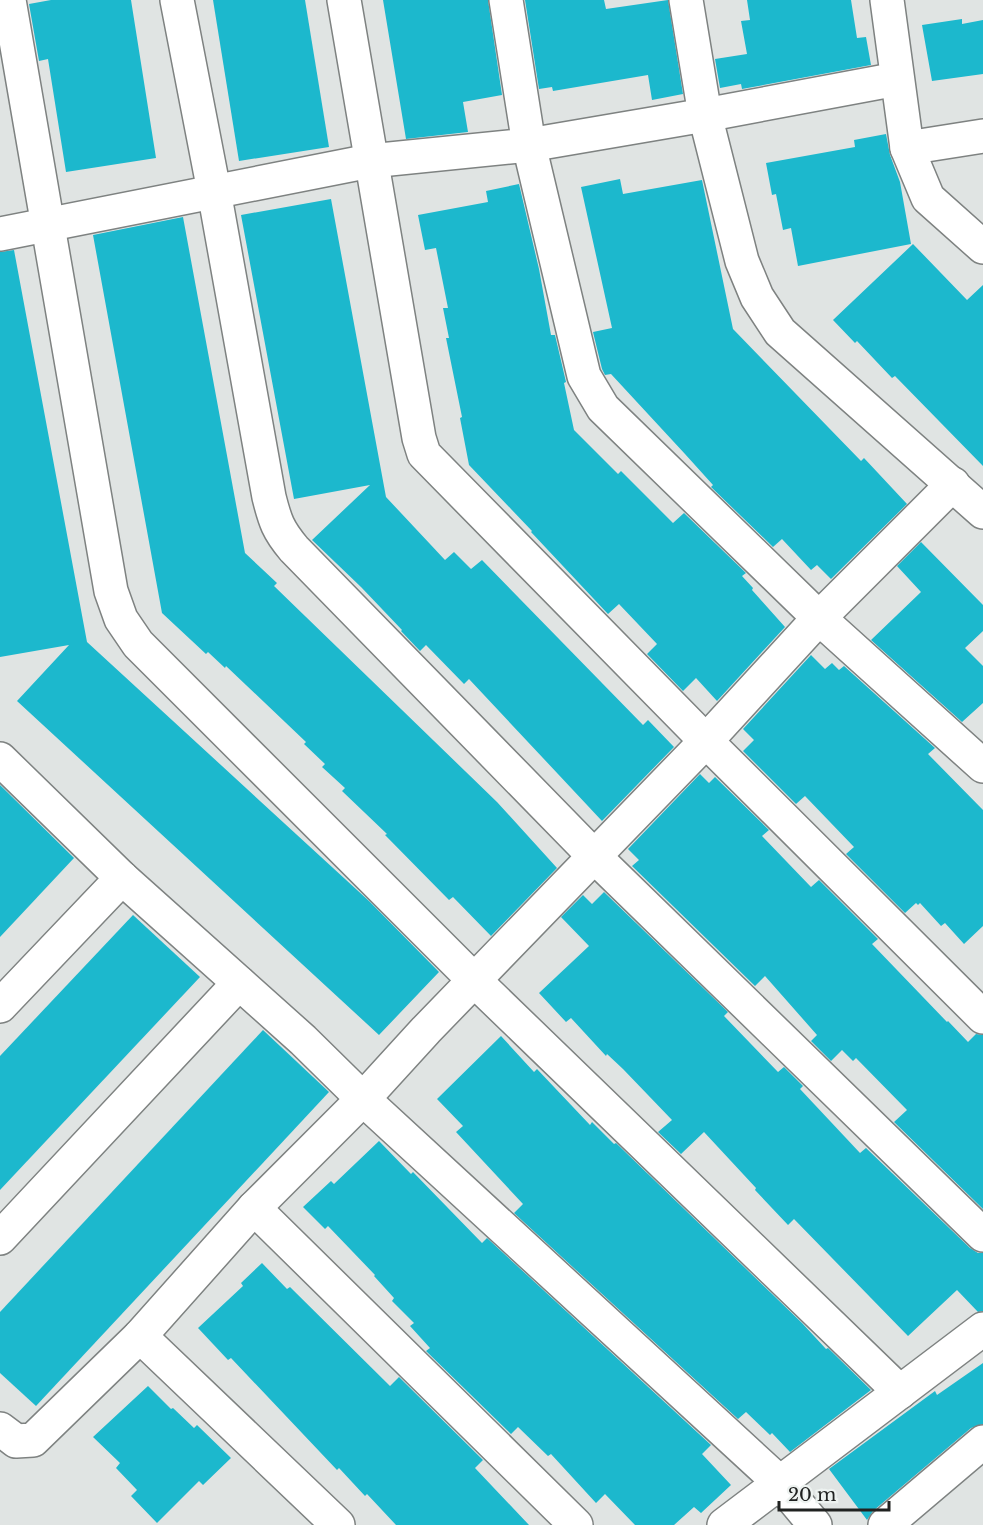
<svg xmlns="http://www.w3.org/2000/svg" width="983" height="1525" font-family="'Libre Baskerville',serif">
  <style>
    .building { fill: #1cb8cd }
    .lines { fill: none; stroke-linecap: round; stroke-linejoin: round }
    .street-casing { stroke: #7e8281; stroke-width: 36 }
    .street { stroke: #fff; stroke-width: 33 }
  </style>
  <rect width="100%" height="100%" fill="#e0e4e3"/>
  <g class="building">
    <path d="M 51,0 L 131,0 L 156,158 L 66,172 L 48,59 L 39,61 L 29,4 Z"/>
    <path d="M 213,0 L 305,0 L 329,147 L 239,161 Z"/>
    <path d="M 383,0 L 488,0 L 502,95 L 463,102 L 468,132 L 406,139 Z"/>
    <path d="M 525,0 L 604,0 L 606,9 L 668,0 L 683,94 L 652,100 L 648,75 L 553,91 L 552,87 L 539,89 Z"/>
    <path d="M 747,0 L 851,0 L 857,38 L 866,37 L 871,65 L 742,89 L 741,84 L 720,88 L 715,59 L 747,54 L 741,21 L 750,20 Z"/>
    <path d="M 962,19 L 962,24 L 983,20 L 983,74 L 932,81 L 922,25 Z"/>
    <path d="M 886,134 L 890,155 L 900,182 L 911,244 L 798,266 L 791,228 L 783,230 L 776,194 L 772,195 L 766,163 L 855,147 L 854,140 Z"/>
    <path d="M 620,179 L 623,194 L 702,180 L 733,329 L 861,461 L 864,458 L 907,504 L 831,579 L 817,565 L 811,570 L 782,539 L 773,547 L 711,487 L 713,485 L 685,454 L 611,374 L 605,375 L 602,369 L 593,332 L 612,328 L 581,187 Z"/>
    <path d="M 519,184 L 539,269 L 551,335 L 555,335 L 566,382 L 564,383 L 574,430 L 618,474 L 621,471 L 673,523 L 684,513 L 746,573 L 742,576 L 753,588 L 752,590 L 785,627 L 717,701 L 696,678 L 683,691 L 647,654 L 657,644 L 619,604 L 608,614 L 531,532 L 532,531 L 469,465 L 460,418 L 462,417 L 446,338 L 449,338 L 443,308 L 448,308 L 436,248 L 425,250 L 418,215 L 488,202 L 486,191 Z"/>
    <path d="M 331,199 L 386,497 L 445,560 L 454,552 L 471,569 L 482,560 L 643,725 L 648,720 L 674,747 L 602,821 L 469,679 L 464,684 L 426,645 L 420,651 L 401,631 L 402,630 L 361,587 L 312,540 L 370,485 L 294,499 L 241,215 Z"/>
    <path d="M 183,217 L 245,553 L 277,583 L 274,586 L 497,802 L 557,868 L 491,936 L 453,897 L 449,900 L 385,835 L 387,834 L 342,791 L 345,788 L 322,767 L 325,764 L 304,744 L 306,742 L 226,666 L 225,668 L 208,652 L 206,654 L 162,613 L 93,235 Z"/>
    <path d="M 913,244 L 967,300 L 983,285 L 983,466 L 895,376 L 892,378 L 857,341 L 855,343 L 833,320 Z"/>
    <path d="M 14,250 L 87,642 L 369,901 L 439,972 L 379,1035 L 17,701 L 69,645 L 0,657 L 0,252 Z"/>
    <path d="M 921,542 L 983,605 L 983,631 L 965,648 L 983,666 L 983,703 L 962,722 L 871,640 L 921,592 L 897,566 Z"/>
    <path d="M 811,655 L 825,669 L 832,663 L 839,670 L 844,666 L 935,748 L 928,754 L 983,810 L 983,926 L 964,944 L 945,923 L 941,926 L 920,903 L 918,905 L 916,903 L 905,913 L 846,854 L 854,847 L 805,796 L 796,804 L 743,751 L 754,740 L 743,729 Z"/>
    <path d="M 700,774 L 709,783 L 715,777 L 769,830 L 762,836 L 811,887 L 819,880 L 878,939 L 872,944 L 947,1022 L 948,1021 L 968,1042 L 976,1034 L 983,1035 L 983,1209 L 894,1122 L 907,1110 L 856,1058 L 853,1061 L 842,1050 L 831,1061 L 811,1041 L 817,1035 L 765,976 L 755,986 L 632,866 L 639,860 L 628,849 Z"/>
    <path d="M 0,785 L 74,858 L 0,937 Z"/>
    <path d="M 604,892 L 728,1012 L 724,1016 L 778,1072 L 784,1067 L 803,1086 L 800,1089 L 860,1153 L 866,1148 L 970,1248 L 978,1253 L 983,1253 L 983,1311 L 978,1312 L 957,1290 L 908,1336 L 794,1219 L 788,1225 L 755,1190 L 756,1188 L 704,1132 L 681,1154 L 658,1132 L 672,1120 L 623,1069 L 607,1054 L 606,1056 L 571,1018 L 566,1022 L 539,993 L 589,946 L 561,917 L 583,895 L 592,904 Z"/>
    <path d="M 133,915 L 200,977 L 0,1190 L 0,1056 Z"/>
    <path d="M 263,1030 L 329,1092 L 36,1406 L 0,1373 L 0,1312 Z"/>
    <path d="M 501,1036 L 534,1072 L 537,1069 L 590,1125 L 592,1122 L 614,1144 L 616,1143 L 802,1323 L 826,1349 L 828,1348 L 871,1390 L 790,1452 L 772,1433 L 770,1435 L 746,1412 L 738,1419 L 514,1213 L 523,1204 L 456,1132 L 463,1126 L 437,1099 Z"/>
    <path d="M 379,1141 L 411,1174 L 413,1172 L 482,1243 L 487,1238 L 711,1445 L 702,1454 L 731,1485 L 701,1513 L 694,1507 L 674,1525 L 635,1525 L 605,1494 L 596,1503 L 551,1454 L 548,1456 L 518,1427 L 511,1434 L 426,1351 L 430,1348 L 410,1326 L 414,1323 L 392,1301 L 394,1298 L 374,1276 L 375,1275 L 328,1226 L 325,1229 L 303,1207 L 331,1181 L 334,1184 Z"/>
    <path d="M 262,1263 L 287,1289 L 290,1287 L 390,1386 L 399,1377 L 483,1460 L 475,1468 L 529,1525 L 396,1525 L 367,1494 L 365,1496 L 339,1468 L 337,1470 L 231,1358 L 228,1360 L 198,1328 L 243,1286 L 241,1283 Z"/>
    <path d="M 983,1363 L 983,1424 L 971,1428 L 873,1511 L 867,1520 L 829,1469 L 935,1391 L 937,1395 Z"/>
    <path d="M 148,1386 L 171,1409 L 173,1408 L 194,1428 L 197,1425 L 231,1458 L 203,1485 L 199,1481 L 157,1523 L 131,1496 L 137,1490 L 116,1468 L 120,1463 L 93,1437 Z"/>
  </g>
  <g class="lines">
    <g class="street-casing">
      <g id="street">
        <path d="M 9,0 L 111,591 L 121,619 L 138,644 L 474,980 L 900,1392"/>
        <path d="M 177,0 L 214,191 L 269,497 C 275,521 278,530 294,549 L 594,856 L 983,1235"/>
        <path d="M 344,0 L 419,438 L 424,454 L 706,741 L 983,1017"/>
        <path d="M 506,0 L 529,145 L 584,376 L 603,408 L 819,618 L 983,766"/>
        <path d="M 686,0 L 705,115 L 742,261 L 757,297 L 780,332 L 983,512"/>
        <path d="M 887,0 L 907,148 L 928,198 L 983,247"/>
        <path d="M 907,148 L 983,136"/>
        <path d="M 0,234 L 370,161 L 529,145 L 705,115 L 897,79"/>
        <path d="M 0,759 L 122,878 L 303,1040 L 363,1099 L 779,1482 L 815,1525"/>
        <path d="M 0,1006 L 122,878"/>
        <path d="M 254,1208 L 576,1525"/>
        <path d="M 0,1238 L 239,983"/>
        <path d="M 140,1336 L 338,1525"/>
        <path d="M 0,1429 L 16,1441 L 33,1440 L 140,1336 L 254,1208 L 363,1099 L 426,1030 L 706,741 L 819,618 L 953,484"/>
        <path d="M 724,1525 L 983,1329"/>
        <path d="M 885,1525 L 983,1442"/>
      </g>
    </g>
    <use href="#street" class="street"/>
  </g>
  <path d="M779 1501v9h110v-9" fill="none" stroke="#202221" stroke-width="3"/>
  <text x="788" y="1501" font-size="18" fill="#202221" stroke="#edf2f0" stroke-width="4.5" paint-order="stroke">20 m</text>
</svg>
